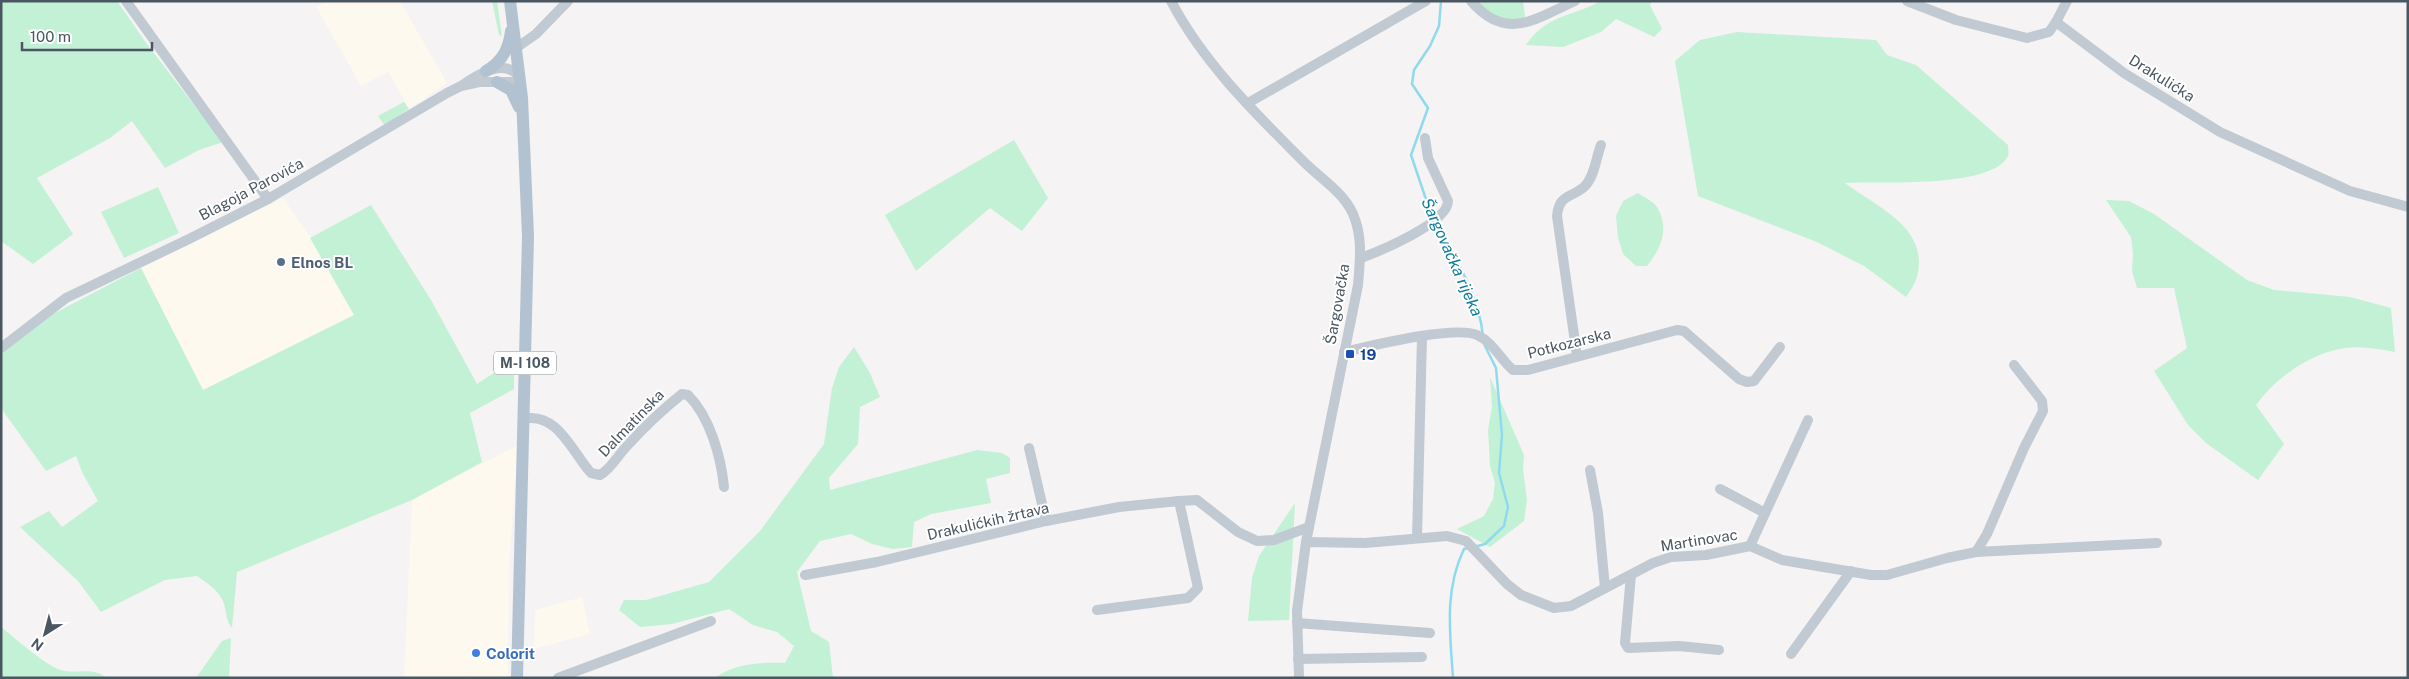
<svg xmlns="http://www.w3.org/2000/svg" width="2409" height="679" font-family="'Public Sans',sans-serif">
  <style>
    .commercial { fill: #fdf9ef }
    .green { fill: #c3f1d5 }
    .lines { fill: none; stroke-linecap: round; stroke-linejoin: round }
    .stream { stroke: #90daee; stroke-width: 2.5 }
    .minor { stroke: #c1cad2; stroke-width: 10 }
    .major { stroke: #b3c2d1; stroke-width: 12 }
    .service-dot { fill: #5c6f8a; stroke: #fff; stroke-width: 2 }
    .transit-dot { fill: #1a4fb4; stroke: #fff; stroke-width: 2 }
    .shop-dot { fill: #3f7fe0; stroke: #fff; stroke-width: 2 }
    .labels { text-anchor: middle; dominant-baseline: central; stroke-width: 4; stroke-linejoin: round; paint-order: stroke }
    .shield { fill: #fff; stroke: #808990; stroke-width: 1 }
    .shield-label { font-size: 14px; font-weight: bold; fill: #4a5661 }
    .street-label { font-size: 15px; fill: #4a5661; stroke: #fff }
    .service-label { font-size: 15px; font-weight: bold; fill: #4e5e75; stroke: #fff; text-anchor: start }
    .transit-label { font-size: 15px; font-weight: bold; fill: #164399; stroke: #fff; text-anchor: start }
    .shop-label { font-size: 15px; font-weight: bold; fill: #366cbe; stroke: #fff; text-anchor: start }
    .water-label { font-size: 16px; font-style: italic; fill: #0c7c9b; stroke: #fff }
  </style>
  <rect width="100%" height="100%" fill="#f5f3f3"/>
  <g class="commercial">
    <path d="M 327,1 L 400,1 L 447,83 L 409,109 L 388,72 L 361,86 L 316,7 Z"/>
    <path d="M 283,198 L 311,238 L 354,315 L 203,390 L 141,268 Z"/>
    <path d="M 518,445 L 509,564 L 508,678 L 404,678 L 412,500 Z"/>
    <path d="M 582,597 L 590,634 L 534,649 L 535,610 Z"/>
  </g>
  <g class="green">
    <path d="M 1,1 L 117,1 L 149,47 L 223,142 L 199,150 L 165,168 L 132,121 L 110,138 L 37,178 L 73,234 L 33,264 L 1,241 Z"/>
    <path d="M 492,1 L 497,1 L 502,36 L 499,35 Z"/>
    <path d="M 1473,1 L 1523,1 L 1526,23 L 1505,24 Z"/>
    <path d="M 1601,1 L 1652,1 L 1650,5 L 1662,29 L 1654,37 L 1616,19 L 1601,32 L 1563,47 L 1526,45 C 1546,15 1571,17 1601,1 Z"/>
    <path d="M 1737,32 L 1876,40 L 1887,55 L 1916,65 L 2008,145 C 2008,148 2009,153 2008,156 C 1992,189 1878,181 1845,183 C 1876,207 1930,227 1917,277 C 1915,284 1910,291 1906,297 L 1864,266 L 1817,242 L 1698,196 L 1675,61 L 1700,40 Z"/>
    <path d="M 404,102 L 409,109 L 385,126 L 378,116 Z"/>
    <path d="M 1014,140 L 1048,198 L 1022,231 L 990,208 L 916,271 L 885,215 Z"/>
    <path d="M 158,187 L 179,233 L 124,258 L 101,212 Z"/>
    <path d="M 1638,193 C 1644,197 1654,202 1657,207 C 1670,229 1661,248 1647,266 L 1636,266 L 1623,254 L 1618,237 L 1616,216 L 1623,201 Z"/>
    <path d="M 2106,200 L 2129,201 L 2154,214 L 2247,280 L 2274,290 L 2350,297 L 2391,308 L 2395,352 C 2379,349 2362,346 2345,348 C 2311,353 2276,377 2256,405 L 2284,444 L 2258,480 L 2206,443 L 2188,425 L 2154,371 L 2187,348 L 2174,288 L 2137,288 L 2132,271 L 2133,254 L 2131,237 Z"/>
    <path d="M 371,205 L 431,300 L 477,384 L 514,360 L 514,389 L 470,413 L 482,462 L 412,500 L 237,572 L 232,628 C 225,620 227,611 223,601 C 218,590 207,583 197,576 L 165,580 L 101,612 L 78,581 L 20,527 L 49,511 L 62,527 L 98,501 L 82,472 L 76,456 L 46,471 L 1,408 L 1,354 L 53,314 L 141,268 L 203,390 L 354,315 L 310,238 Z"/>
    <path d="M 854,347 L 870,373 L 880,397 L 860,407 L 858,444 L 829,478 L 830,490 L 977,450 L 1002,453 L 1010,458 L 1010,473 L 986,479 L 991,503 L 931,514 L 914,522 L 912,547 L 893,549 L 872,544 L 851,534 L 820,541 L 797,572 L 811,631 L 829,642 L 833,678 L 714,678 C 737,663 759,662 785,663 L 794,646 L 777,632 L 753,625 L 729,609 L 672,624 L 640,627 L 619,610 L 624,600 L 646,600 L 709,582 L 760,531 L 824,444 L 832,388 L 839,367 Z"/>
    <path d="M 1490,377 L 1524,455 L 1523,470 L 1527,500 L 1524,521 L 1490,547 L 1457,529 L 1484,516 L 1493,499 L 1495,483 L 1490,466 L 1488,430 L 1492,407 Z"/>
    <path d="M 1295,503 L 1289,620 L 1248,621 L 1252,578 L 1259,556 Z"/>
    <path d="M 1,627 C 16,639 42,662 58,669 C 74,676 92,665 106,678 L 1,678 Z"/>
    <path d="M 231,638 L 229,678 L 196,678 L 222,641 Z"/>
  </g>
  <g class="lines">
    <g class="stream">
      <path d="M 1432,217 L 1411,155 L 1428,108 L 1412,84 L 1414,70 L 1430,46 L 1439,26 L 1441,1"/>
      <path d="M 1434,222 C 1455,257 1479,295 1483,336"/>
      <path d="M 1474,547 L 1485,544 L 1504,526 L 1508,507 L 1499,473 L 1502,435 L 1496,368 L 1484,344"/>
      <path d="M 1453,678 C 1450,634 1444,590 1464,549 L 1469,548"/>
    </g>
    <g class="minor">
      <path d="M 126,1 L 268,199"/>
      <path d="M 1171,1 C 1203,62 1253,111 1301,159 C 1318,177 1343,191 1353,214 C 1363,237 1360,260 1358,285 L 1306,542 L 1297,611 L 1299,678"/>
      <path d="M 1471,1 C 1506,42 1535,19 1575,1"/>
      <path d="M 1907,1 L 1956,20 L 2027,38 L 2049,32 L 2056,22 L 2124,73 L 2220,132 L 2350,191 L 2408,207"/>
      <path d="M 2056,22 L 2067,1"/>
      <path d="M 516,48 L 536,34 L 568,1"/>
      <path d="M 1248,103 L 1426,1"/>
      <path d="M 1361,258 C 1380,251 1448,223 1448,201 L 1428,158 L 1425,138"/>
      <path d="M 1,348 L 66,298 L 189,239 L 268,199 L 447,93 L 461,86 L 479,82 L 514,82 L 520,77 C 504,57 477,75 461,86"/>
      <path d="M 1344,352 C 1371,346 1454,325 1477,335 C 1493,342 1500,359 1513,370 L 1528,370 L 1677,330 L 1684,331 L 1739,379 L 1747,382 L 1754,381 L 1780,347"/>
      <path d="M 1577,356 L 1557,216 C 1559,193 1573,198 1585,186 C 1595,176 1596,157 1601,145"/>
      <path d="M 523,419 C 557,411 572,452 591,473 L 600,475 C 611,469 618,455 627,446 C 644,427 662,410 682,394 L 688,395 C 710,417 721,457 724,487"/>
      <path d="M 1029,448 L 1046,521"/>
      <path d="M 1590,470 L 1598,513 L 1605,588"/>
      <path d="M 1720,489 L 1765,513"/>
      <path d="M 1417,538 L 1422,337"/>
      <path d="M 1306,542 L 1365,543 L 1447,536 L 1466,541 L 1507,584 L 1521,595 L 1554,608 L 1571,606 L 1653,563 L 1671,557 L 1706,555 L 1750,546 L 1782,560 L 1871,575 L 1887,575 L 1947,558 L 1976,552 L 2157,543"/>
      <path d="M 1750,546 L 1808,420"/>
      <path d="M 1976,552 L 1987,534 L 2024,448 L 2043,411 L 2042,401 L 2014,365"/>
      <path d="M 805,575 L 877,562 L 1046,521 L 1119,507 L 1179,501 L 1197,500 L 1238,532 L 1257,541 L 1274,540 L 1309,527"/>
      <path d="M 1631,575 L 1625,643 L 1628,648 L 1679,646 L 1719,650"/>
      <path d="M 1097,610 L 1188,598 L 1198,588 L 1179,501"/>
      <path d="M 1297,623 L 1430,633"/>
      <path d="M 1791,654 L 1851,571"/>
      <path d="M 1298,659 L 1422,657"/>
      <path d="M 558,678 L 711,621"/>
    </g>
    <g class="major">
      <path d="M 510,1 L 522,98 L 528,236 L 517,678"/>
      <path d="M 486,71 C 502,62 509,49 511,31"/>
      <path d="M 497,82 L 511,90 L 519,107"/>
    </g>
  </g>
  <circle class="service-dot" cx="281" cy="262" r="5"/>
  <rect class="transit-dot" x="1345" y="349" width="10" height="10" rx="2.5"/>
  <circle class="shop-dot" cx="476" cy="653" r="5"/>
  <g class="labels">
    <rect class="shield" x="494" y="351.5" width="62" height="23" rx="4"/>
    <g class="shield-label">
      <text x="525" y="363">M-I 108</text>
    </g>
    <g class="street-label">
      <text transform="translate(2162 78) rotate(32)">Drakulićka</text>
      <text transform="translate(251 189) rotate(-28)">Blagoja Parovića</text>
      <text transform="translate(1337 304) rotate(-80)">Šargovačka</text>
      <text transform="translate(1569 343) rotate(-14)">Potkozarska</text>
      <text transform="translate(631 423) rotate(-46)">Dalmatinska</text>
      <text transform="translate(988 521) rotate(-13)">Drakulićkih žrtava</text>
      <text transform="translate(1699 540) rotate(-9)">Martinovac</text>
    </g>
    <g class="service-label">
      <text x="291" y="262">Elnos BL</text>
    </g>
    <g class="transit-label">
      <text x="1360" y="354">19</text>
    </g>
    <g class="shop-label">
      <text x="486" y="653">Colorit</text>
    </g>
    <g class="water-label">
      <text transform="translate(1452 257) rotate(66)">Šargovačka rijeka</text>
    </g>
  </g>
  <rect width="2409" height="679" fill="none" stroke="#4a5661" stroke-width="5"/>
  <g transform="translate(45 634) rotate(216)" stroke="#ffffff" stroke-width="4" paint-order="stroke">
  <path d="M0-4L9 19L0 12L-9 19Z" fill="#4a5661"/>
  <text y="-8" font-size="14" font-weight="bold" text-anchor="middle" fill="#4a5661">N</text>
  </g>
  <path d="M22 42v8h130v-8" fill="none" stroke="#4a5661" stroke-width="2.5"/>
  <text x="30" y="42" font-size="15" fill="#4a5661" stroke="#ffffff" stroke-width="4" paint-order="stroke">100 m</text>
</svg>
